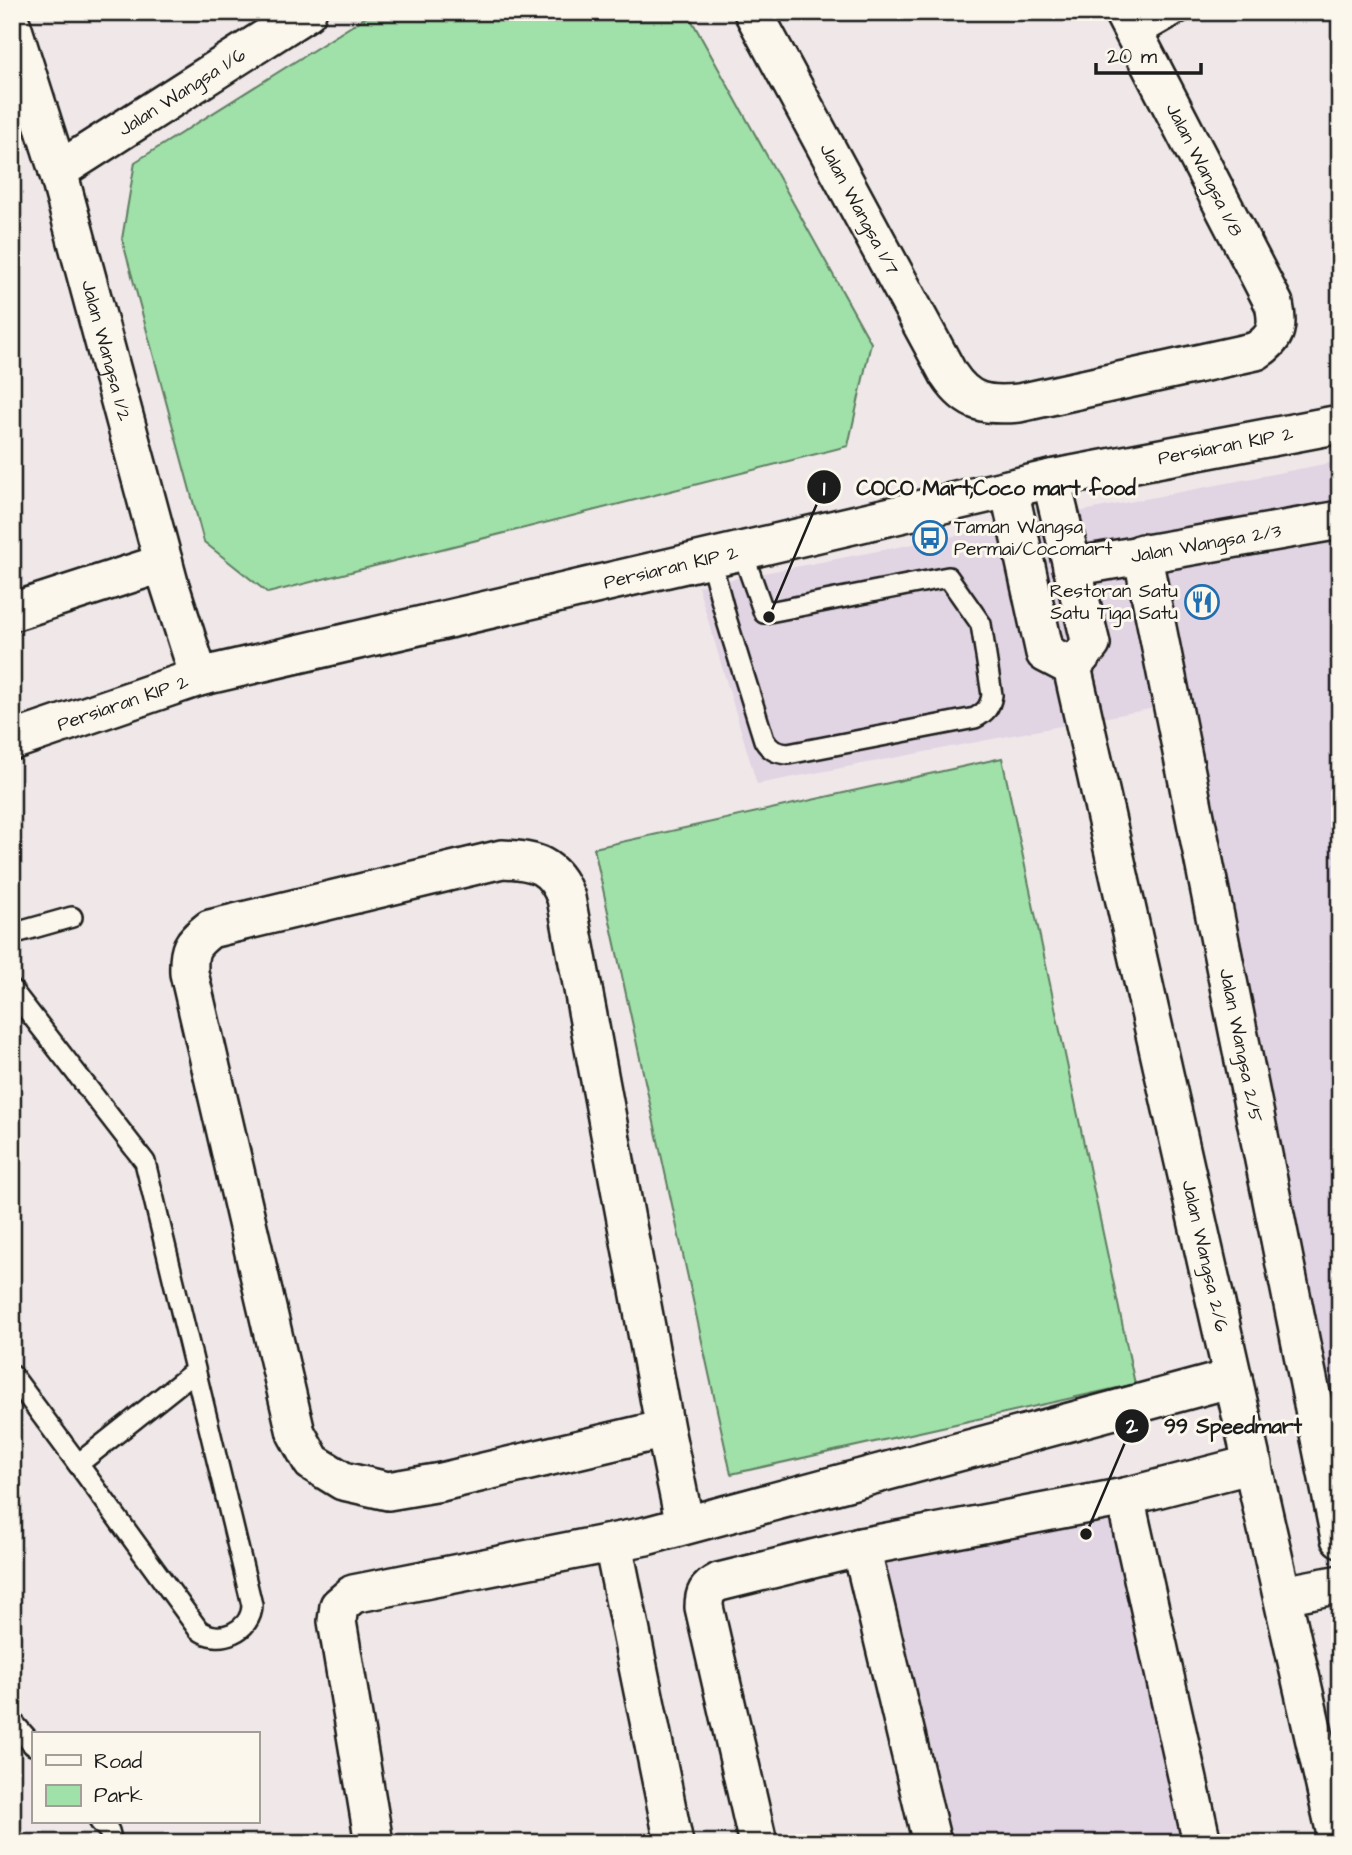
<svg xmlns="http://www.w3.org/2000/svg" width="1352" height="1855" font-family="'Architects Daughter',sans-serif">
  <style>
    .built { fill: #e1d4e3 }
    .green { fill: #a0e0a9; stroke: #5e7e62; stroke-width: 2 }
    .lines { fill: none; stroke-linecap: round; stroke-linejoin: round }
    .lane-casing { stroke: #1c1c1c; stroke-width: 24 }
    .street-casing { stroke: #1c1c1c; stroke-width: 42 }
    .lane { stroke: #fbf7ec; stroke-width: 19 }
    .street { stroke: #fbf7ec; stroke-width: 37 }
    .labels { text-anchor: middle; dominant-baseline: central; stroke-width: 6; stroke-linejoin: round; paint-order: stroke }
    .street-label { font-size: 19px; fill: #1c1c1c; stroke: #fbf7ec }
    .poi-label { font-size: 19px; fill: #1c1c1c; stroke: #fbf7ec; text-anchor: start }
    .leader { fill: none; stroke: #1c1c1c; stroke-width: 2.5 }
    .callout-dot { fill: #1c1c1c; stroke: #fbf7ec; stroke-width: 2.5 }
    .mark-label { font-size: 21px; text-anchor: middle; font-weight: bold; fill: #fff }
    .callout-label { font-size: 21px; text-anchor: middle; font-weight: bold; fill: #1c1c1c; stroke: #fbf7ec; stroke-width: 6; stroke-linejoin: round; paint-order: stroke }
  </style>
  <rect width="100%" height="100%" fill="#efe7e8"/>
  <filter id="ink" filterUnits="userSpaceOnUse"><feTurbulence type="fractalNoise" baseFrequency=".0143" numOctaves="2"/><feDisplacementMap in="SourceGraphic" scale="14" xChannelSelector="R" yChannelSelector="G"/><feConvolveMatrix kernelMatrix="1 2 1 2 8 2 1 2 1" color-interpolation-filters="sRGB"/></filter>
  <g filter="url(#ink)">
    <g class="built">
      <path d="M 1340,461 L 1340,1470 L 1186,702 L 757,784 L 698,586 Z"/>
      <path d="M 1113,1511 L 1189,1843 L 954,1843 L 885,1556 Z"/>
    </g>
    <g class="green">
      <path d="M 374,12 L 687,12 L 871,343 L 848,446 L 268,593 L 204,542 L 122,239 L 135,162 Z"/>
      <path d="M 1002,758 L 1135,1384 L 731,1474 L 594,848 Z"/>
    </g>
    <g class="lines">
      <g class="lane-casing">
        <g id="lane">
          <path d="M 1136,38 L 1181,12"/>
          <path d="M 710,558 L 727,621 L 764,740 C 770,750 776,753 788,754 L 975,718 C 986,712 990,707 992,695 L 981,624 L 948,577 L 764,613 L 742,551"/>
          <path d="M 12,934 L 72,917"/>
          <path d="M 12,990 L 145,1162 L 252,1605 C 252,1631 218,1646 198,1629 L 78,1464"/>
          <path d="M 12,1375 L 78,1464 L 195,1371"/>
          <path d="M 12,1721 L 33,1745"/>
          <path d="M 100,1822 L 109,1831 L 112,1843"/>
        </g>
      </g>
      <g class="street-casing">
        <g id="street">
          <path id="s1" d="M 753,12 L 949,375 C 968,404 987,406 1019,403 L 1256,351 C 1276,338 1279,328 1274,304 L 1123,12"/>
          <path id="s2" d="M 12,26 L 58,171 L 169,583 L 199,677"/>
          <path id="s3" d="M 58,171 L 307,12"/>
          <path d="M 1051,479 L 1091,644 L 1072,667"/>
          <path id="s4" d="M 1009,489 L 1045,653 L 1072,667 L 1338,1843"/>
          <path id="s5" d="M 1142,553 L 1340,1538"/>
          <path id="s6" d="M 1072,567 L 1340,520"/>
          <path d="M 12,612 L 164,563"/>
          <path id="s7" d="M 12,741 L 199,677 L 1051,479 L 1340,424"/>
          <path d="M 665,1429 L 441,1482 L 388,1491 L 343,1481 L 312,1462 L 296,1433 L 189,973 C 188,949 191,944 210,929 L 502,859 C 535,860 554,865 566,898 L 665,1429 L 685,1525"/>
          <path d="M 1125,1497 L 1202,1843"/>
          <path d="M 613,1544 L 674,1843"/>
          <path d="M 861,1547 L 932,1843"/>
          <path d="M 1283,1595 L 1340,1584"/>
          <path d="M 374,1843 L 337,1621 L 339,1606 L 353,1594 L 646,1536 L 1233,1378"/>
          <path d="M 758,1843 L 704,1607 C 704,1594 707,1588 719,1582 L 861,1547 L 1125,1497 L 1253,1464"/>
        </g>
      </g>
      <use href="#lane" class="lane"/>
      <use href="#street" class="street"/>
    </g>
  </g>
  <defs>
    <g id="bus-ring" transform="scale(1.75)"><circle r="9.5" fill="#fbf7ec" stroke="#1f6fb2" stroke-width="1.5"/><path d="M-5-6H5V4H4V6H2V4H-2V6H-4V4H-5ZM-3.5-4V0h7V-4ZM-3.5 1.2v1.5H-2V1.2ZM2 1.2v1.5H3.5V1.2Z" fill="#1f6fb2"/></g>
    <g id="restaurant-ring" transform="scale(1.75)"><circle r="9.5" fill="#fbf7ec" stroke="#1f6fb2" stroke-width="1.5"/><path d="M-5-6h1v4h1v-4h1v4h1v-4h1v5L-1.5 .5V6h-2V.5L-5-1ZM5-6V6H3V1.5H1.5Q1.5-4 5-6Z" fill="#1f6fb2"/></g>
  </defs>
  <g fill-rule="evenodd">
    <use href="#bus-ring" x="930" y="538"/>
    <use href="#restaurant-ring" x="1202" y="602"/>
  </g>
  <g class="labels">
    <g class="street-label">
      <text stroke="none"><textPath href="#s3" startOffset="147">Jalan Wangsa 1/6</textPath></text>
      <text transform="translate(1204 170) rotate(63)">Jalan Wangsa 1/8</text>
      <text stroke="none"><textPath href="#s1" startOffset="224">Jalan Wangsa 1/7</textPath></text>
      <text stroke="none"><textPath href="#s2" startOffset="338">Jalan Wangsa 1/2</textPath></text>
      <text stroke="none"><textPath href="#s7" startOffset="1250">Persiaran KIP 2</textPath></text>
      <text stroke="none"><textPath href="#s6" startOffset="136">Jalan Wangsa 2/3</textPath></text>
      <text stroke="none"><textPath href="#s7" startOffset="682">Persiaran KIP 2</textPath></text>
      <text stroke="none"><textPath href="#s7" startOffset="117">Persiaran KIP 2</textPath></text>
      <text stroke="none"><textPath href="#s5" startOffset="502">Jalan Wangsa 2/5</textPath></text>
      <text stroke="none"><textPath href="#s4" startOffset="802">Jalan Wangsa 2/6</textPath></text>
    </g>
    <g class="poi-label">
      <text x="954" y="527">Taman Wangsa<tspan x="954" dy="22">Permai/Cocomart</tspan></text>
      <text x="1178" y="591" text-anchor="end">Restoran Satu<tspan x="1178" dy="22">Satu Tiga Satu</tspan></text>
    </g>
  </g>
  <path class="leader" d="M769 617L824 487M1086 1534L1132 1426"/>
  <g class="callout-dot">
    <circle cx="769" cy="617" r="7"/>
    <circle cx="1086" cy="1534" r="7"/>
    <circle cx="824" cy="487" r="18"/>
    <circle cx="1132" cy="1426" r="18"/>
  </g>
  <g class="mark-label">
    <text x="824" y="495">1</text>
    <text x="1132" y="1433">2</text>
  </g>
  <g class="callout-label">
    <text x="996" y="495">COCO Mart;Coco mart food</text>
    <text x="1233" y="1433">99 Speedmart</text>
  </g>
  <rect width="1352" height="1855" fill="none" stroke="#fbf7ec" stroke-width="42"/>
  <rect x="21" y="21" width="1310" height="1813" fill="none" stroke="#1c1c1c" stroke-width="2.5" filter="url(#ink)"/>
  <rect x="32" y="1732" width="228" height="91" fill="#fbf7ec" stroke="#a29f99" stroke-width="2"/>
  <rect x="46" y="1755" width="35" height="10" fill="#fbf7ec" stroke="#a29f99" stroke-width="2"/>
  <text x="94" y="1768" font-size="21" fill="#1c1c1c">Road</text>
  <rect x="46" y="1785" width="35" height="21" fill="#a0e0a9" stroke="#a29f99" stroke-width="2"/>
  <text x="94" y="1802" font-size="21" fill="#1c1c1c">Park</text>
  <path d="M1096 63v10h105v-10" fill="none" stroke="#1c1c1c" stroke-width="3.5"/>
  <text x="1107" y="63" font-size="21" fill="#1c1c1c" stroke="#fbf7ec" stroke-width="5" paint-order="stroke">20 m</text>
</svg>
